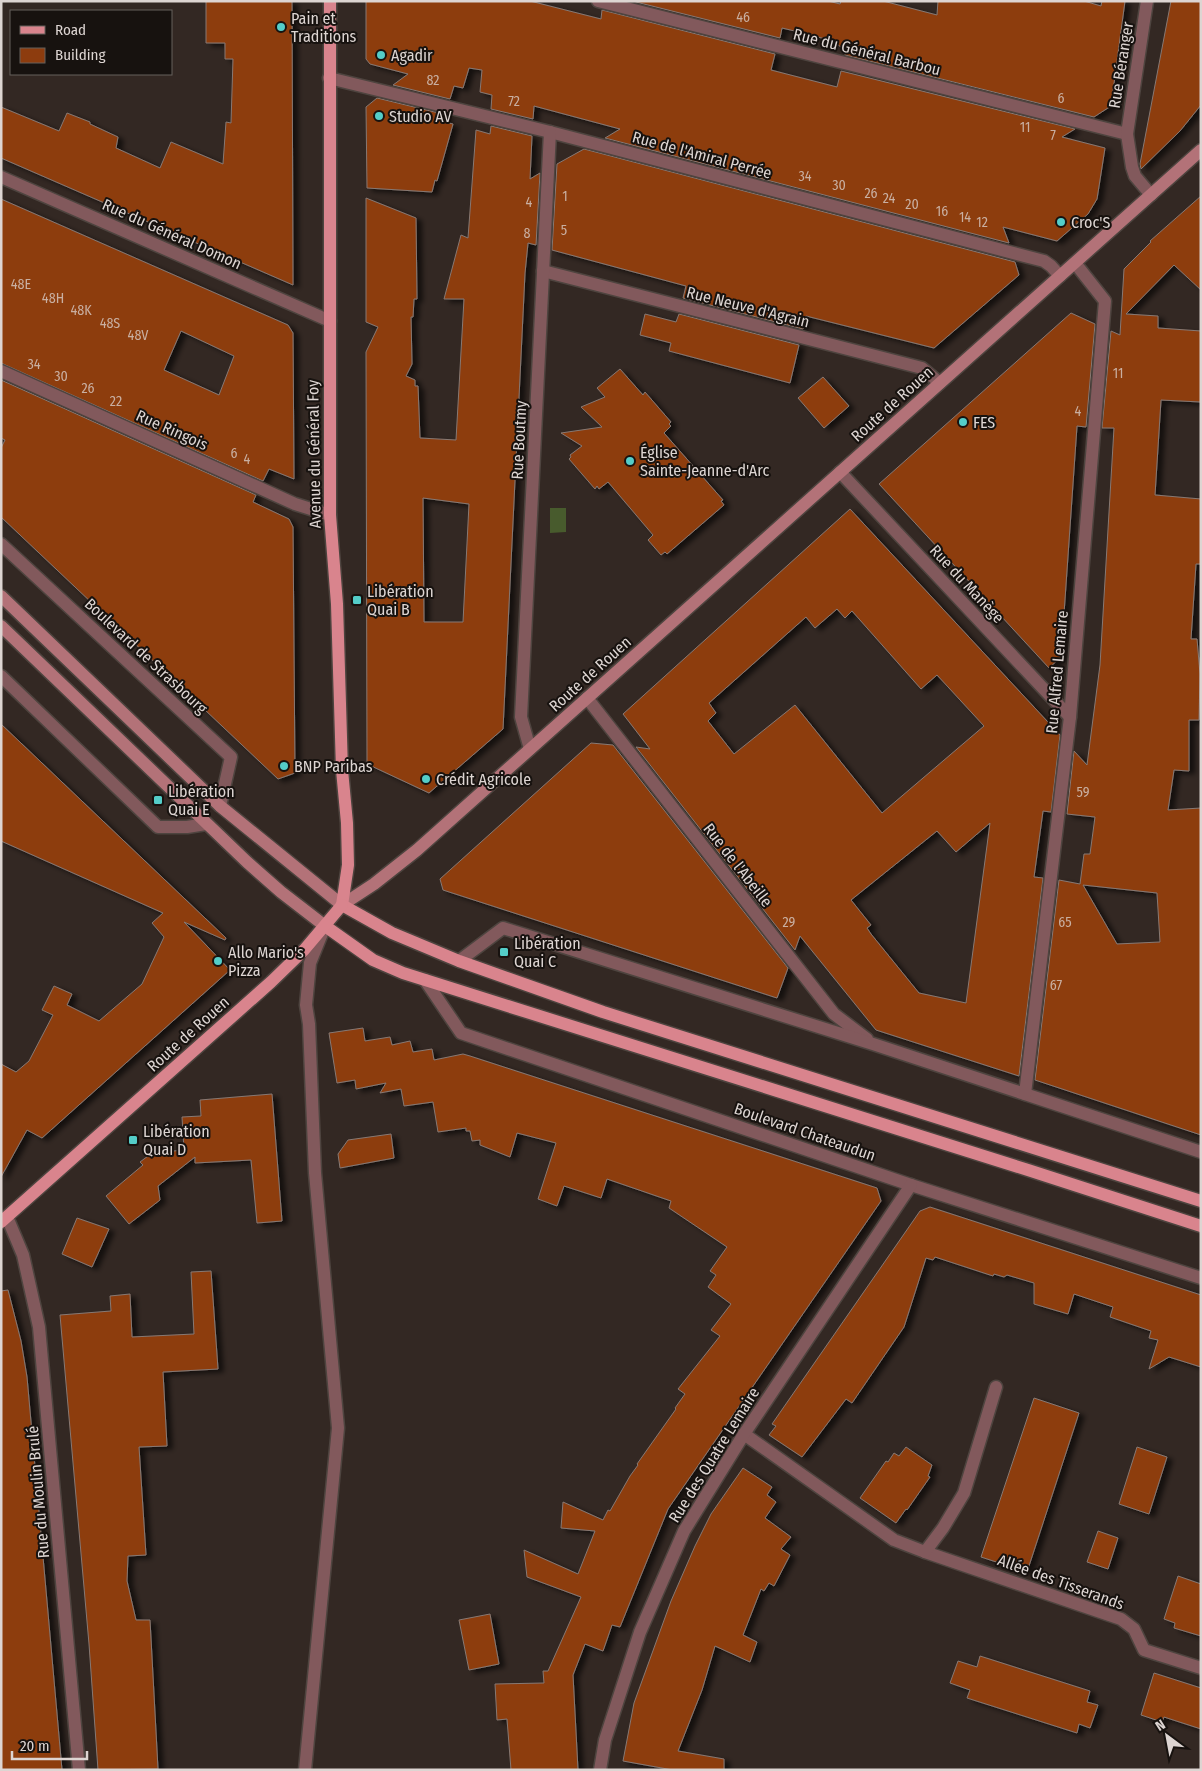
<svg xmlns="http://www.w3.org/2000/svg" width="1202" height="1771" font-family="'Fira Sans Condensed',sans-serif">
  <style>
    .green { fill: #485b2d }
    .building { fill: #8d3c0e; stroke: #877973; fill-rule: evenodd; filter: url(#shadow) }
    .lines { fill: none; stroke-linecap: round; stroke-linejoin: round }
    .street-casing { stroke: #4e443f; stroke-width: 15 }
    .secondary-casing { stroke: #4e443f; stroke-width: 15 }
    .primary-casing { stroke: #4e443f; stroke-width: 15 }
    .street { stroke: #82595c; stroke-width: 12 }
    .secondary { stroke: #b37278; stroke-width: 12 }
    .primary { stroke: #d9848d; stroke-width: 12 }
    .poi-dot { fill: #54cdc8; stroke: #17120f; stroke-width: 2 }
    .labels { text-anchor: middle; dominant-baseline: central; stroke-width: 4; stroke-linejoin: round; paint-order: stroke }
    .number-label { font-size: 14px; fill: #c9afa1 }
    .poi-label { font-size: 16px; fill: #ddd5d2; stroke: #17120f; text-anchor: start }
    .street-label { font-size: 16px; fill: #ddd5d2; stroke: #17120f }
  </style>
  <defs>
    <filter id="shadow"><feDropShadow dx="5.5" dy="3" stdDeviation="2.5" flood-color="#0009"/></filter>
  </defs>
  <rect width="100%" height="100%" fill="#332823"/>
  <path class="green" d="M 550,508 L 566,508 L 566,532 L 550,533 Z"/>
  <g class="building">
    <path d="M 206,1 L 292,1 L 293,285 L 1,158 L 1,107 L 59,131 L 67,113 L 90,122 L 90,124 L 118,137 L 116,148 L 160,168 L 171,142 L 223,164 L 226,122 L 231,123 L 233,59 L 225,59 L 225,43 L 206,43 Z"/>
    <path d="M 366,1 L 530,1 L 601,19 L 602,10 L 775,54 L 771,70 L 837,87 L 841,71 L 1075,129 L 1062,137 L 1105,148 L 1097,199 L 1088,214 L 1057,241 L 1003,227 L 1009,243 L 605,138 L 620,129 L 534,106 L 533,119 L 491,109 L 492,95 L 480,92 L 482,70 L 469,68 L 463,88 L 454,86 L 450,99 L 393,85 L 408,74 L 370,64 L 366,59 Z"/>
    <path d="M 632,1 L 828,1 L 840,4 L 841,1 L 883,1 L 937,15 L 938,1 L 1084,1 L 1101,6 L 1102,1 L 1125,1 L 1111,106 L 1094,117 L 845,55 L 846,51 L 833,41 L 799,32 L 782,28 L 780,38 Z"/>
    <path d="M 1171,1 L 1201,1 L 1201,105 L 1180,131 L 1141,169 L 1140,164 Z"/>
    <path d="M 377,98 L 447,115 L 445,122 L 453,124 L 437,181 L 435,180 L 432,192 L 367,188 L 366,107 Z"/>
    <path d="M 491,126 L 532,136 L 530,179 L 540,173 L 536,245 L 528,243 L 525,273 L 503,729 L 429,793 L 367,764 L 366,352 L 378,327 L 366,322 L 366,198 L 416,218 L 417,299 L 414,299 L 413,317 L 411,317 L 412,364 L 406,376 L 415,380 L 415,386 L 418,386 L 420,438 L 456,440 L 464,299 L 444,299 L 461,235 L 468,238 L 476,130 L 490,134 ZM 423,498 L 469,504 L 463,622 L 424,622 Z"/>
    <path d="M 584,149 L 1015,262 L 1019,275 L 934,348 L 806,316 L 803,329 L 683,298 L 686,286 L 552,250 L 557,164 Z"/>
    <path d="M 1201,196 L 1201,290 L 1174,265 L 1126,314 L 1158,316 L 1158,328 L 1201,331 L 1201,402 L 1161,400 L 1155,495 L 1201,499 L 1201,564 L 1196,564 L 1191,639 L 1197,639 L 1200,674 L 1199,720 L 1189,720 L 1189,771 L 1174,770 L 1168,810 L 1201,808 L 1201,1135 L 1035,1080 L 1059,880 L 1080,884 L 1084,854 L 1090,854 L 1095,817 L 1067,814 L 1074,751 L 1087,765 L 1100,665 L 1114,428 L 1102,428 L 1111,331 L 1120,335 L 1124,269 L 1151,242 L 1150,241 ZM 1083,885 L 1157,893 L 1160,942 L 1117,944 Z"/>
    <path d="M 1,199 L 288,325 L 293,333 L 294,479 L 269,469 L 263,481 L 1,363 ZM 181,331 L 234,356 L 219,395 L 164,370 Z"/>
    <path d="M 1071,313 L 1095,324 L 1086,427 L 1077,426 L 1061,657 L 1049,668 L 879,484 Z"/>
    <path d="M 645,314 L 676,322 L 679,314 L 799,345 L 790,383 L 669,351 L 671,343 L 640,335 Z"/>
    <path d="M 620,369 L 643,395 L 645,392 L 671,422 L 669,424 L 671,426 L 664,433 L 723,500 L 721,501 L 724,505 L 667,554 L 665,552 L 661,555 L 648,540 L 653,535 L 608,482 L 599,489 L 597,486 L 595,489 L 569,459 L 571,457 L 570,455 L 582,446 L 561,433 L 602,427 L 581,407 L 605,397 L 597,388 Z"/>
    <path d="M 823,377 L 849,406 L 824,428 L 798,398 Z"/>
    <path d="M 1,380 L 256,495 L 253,502 L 289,519 L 293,527 L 295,773 L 278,779 L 1,517 L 1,448 L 5,440 L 1,438 Z"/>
    <path d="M 850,509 L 1060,735 L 1051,812 L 1043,811 L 1034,877 L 1043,878 L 1019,1076 L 876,1030 L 800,936 L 795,950 L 636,747 L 650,749 L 623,714 ZM 837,609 L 845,618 L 852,611 L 921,689 L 937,675 L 984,726 L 882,813 L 795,705 L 734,754 L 708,721 L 716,713 L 709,703 L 806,617 L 815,628 ZM 990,823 L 966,1003 L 919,993 L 871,934 L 867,928 L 871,925 L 851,900 L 937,831 L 956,852 Z"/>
    <path d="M 1,724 L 226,938 L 225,940 L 184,922 L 230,970 L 42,1138 L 27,1130 L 1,1177 L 1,1064 L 16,1072 L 29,1061 L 53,1015 L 42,1010 L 54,986 L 72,994 L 67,1005 L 99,1021 L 142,984 L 164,937 L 152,923 L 163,913 L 1,841 Z"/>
    <path d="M 591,743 L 613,745 L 788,968 L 777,998 L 443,890 L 440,879 Z"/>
    <path d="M 363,1028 L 365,1041 L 390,1037 L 392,1045 L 410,1041 L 413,1052 L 432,1049 L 434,1060 L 463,1054 L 470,1056 L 877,1188 L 881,1201 L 668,1509 L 620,1627 L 612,1625 L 603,1651 L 585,1644 L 573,1675 L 578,1770 L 511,1770 L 507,1719 L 497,1720 L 495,1684 L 544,1683 L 543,1671 L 548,1671 L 581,1597 L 527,1577 L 524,1550 L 578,1574 L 595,1531 L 561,1528 L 563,1502 L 603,1520 L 608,1510 L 610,1511 L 630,1476 L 638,1465 L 637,1464 L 676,1409 L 675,1408 L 685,1394 L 678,1389 L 720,1336 L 711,1330 L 731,1304 L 708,1287 L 716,1275 L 710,1271 L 727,1247 L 669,1208 L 671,1201 L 607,1179 L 601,1198 L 564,1186 L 557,1206 L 538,1199 L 556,1143 L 517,1133 L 510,1157 L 480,1145 L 480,1140 L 472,1141 L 470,1131 L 466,1131 L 466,1128 L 438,1132 L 433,1102 L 404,1106 L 401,1089 L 380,1093 L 386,1083 L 356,1089 L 355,1080 L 337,1083 L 329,1033 Z"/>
    <path d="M 272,1094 L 282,1221 L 257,1223 L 251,1160 L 195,1163 L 195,1157 L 158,1186 L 160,1200 L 129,1224 L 106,1196 L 143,1165 L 140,1162 L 152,1153 L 184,1150 L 182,1117 L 201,1116 L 200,1100 Z"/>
    <path d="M 391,1134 L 394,1158 L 340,1168 L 338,1154 L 348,1140 Z"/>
    <path d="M 930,1207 L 1201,1295 L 1201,1367 L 1169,1357 L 1149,1369 L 1158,1340 L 1149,1338 L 1151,1331 L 1110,1317 L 1113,1307 L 1074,1294 L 1068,1314 L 1034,1304 L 1034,1283 L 1007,1275 L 1004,1277 L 994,1274 L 993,1276 L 935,1257 L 933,1260 L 926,1258 L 904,1327 L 852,1403 L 846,1399 L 802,1457 L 769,1435 L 776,1426 L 772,1424 L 920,1211 Z"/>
    <path d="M 77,1218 L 109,1229 L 92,1267 L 62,1254 Z"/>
    <path d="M 211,1271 L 218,1369 L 163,1372 L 167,1446 L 139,1447 L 146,1555 L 128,1556 L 127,1581 L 136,1620 L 150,1620 L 158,1769 L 98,1770 L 89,1644 L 60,1315 L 111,1311 L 110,1296 L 130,1294 L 132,1337 L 194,1334 L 191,1272 Z"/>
    <path d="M 8,1290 L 21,1341 L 27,1377 L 62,1770 L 1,1770 L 1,1291 Z"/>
    <path d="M 1034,1398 L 1079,1413 L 1027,1572 L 981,1557 Z"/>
    <path d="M 906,1447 L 932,1465 L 928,1476 L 930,1477 L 907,1510 L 906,1509 L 896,1523 L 860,1498 L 886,1461 L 888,1462 L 894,1453 L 899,1456 Z"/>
    <path d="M 1137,1447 L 1167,1457 L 1149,1514 L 1119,1504 Z"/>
    <path d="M 743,1468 L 772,1487 L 767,1495 L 776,1502 L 765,1518 L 791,1537 L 781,1549 L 790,1555 L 774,1586 L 769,1583 L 764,1591 L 761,1589 L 743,1635 L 757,1642 L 750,1662 L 715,1646 L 702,1690 L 678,1751 L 724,1759 L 724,1770 L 673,1770 L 623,1761 L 634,1703 L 671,1601 L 695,1546 L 711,1514 Z"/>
    <path d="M 1098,1531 L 1118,1538 L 1108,1569 L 1087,1562 Z"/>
    <path d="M 1178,1576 L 1201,1584 L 1201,1636 L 1174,1628 L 1175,1623 L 1164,1619 Z"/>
    <path d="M 490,1614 L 499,1664 L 469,1670 L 459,1620 Z"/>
    <path d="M 980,1656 L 1090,1691 L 1087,1702 L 1098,1705 L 1090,1728 L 1079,1724 L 1077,1733 L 967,1698 L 970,1690 L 950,1683 L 958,1661 L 977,1667 Z"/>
    <path d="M 1154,1673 L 1201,1688 L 1201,1729 L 1164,1717 L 1162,1722 L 1141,1715 Z"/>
  </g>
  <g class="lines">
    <g class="street-casing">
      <g id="street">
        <path d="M 598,1 L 1127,134"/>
        <path d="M 1147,1 L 1127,134 L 1132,167 L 1135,176 L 1151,195"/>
        <path d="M 329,78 L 550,132 L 1044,261 L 1051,266 L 1060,276"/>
        <path d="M 1,177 L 330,321"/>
        <path d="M 543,271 L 922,368 L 940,383"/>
        <path d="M 1,371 L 295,504 L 330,515"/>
        <path d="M 840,472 L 1070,717"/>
        <path d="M 1,544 L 231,757 L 220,806"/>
        <path d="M 1,676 L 158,827 L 187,827 L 206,824"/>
        <path d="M 587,698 L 834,1014 L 867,1039"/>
        <path d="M 530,749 L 521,717 L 550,132"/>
        <path d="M 459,961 L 503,928 L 873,1044 L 1201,1152"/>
        <path d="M 425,980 L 461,1033 L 911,1185 L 1201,1278"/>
        <path d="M 1025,1094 L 1070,717 L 1105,301 L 1075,263"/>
        <path d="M 7,1217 L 23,1255 L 39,1327 L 79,1770"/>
        <path d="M 744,1434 L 894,1540 L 925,1552 L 1121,1619 L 1134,1629 L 1144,1650 L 1201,1668"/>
        <path d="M 925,1552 L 943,1528 L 964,1493 L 996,1387"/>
        <path d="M 305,1770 L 338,1428 L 315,1173 L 309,1024 L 306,1005 L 310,963 L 325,926"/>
        <path d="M 600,1770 L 605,1740 L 640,1632 L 684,1531 L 744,1434 L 911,1185"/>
      </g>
    </g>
    <g class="secondary-casing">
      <g id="secondary">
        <path d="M 1,596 L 220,806 L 342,905 L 374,884 L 417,850 L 1201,150"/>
        <path d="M 1,626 L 247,862 L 281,892 L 325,926"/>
      </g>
    </g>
    <g class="primary-casing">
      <g id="primary">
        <path d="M 330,1 L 330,515 L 337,604 L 342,770 L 347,823 L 348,865 L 342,905"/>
        <path d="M 342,905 L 392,933 L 416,943 L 459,961 L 603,1012 L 1201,1201"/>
        <path d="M 325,926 L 373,960 L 403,973 L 1028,1170 L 1201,1226"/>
        <path d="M 1,1222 L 271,982 L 304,950 L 342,905"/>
      </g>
    </g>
    <use href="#street" class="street"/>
    <use href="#secondary" class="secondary"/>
    <use href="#primary" class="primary"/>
  </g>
  <g class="poi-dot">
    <circle cx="281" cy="27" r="5"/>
    <circle cx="381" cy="55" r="5"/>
    <circle cx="379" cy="116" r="5"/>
    <circle cx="1061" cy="222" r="5"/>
    <circle cx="963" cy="422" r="5"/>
    <circle cx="630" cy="461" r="5"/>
    <rect x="352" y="595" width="10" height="10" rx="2.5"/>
    <circle cx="284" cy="766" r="5"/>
    <circle cx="426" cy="779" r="5"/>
    <rect x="153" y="795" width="10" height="10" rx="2.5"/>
    <rect x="499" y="947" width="10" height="10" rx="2.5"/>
    <circle cx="218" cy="961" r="5"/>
    <rect x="128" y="1135" width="10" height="10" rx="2.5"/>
  </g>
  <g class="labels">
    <g class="number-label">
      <text x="743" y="17">46</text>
      <text x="433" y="80">82</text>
      <text x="1061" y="98">6</text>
      <text x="514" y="101">72</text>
      <text x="1025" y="127">11</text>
      <text x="1053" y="135">7</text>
      <text x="805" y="176">34</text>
      <text x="839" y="185">30</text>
      <text x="871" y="193">26</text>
      <text x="565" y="196">1</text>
      <text x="889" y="198">24</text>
      <text x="529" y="202">4</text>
      <text x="912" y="204">20</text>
      <text x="942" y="211">16</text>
      <text x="965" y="217">14</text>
      <text x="982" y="222">12</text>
      <text x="564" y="230">5</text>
      <text x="527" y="233">8</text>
      <text x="21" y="284">48E</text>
      <text x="53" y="298">48H</text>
      <text x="81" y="310">48K</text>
      <text x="110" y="323">48S</text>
      <text x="138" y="335">48V</text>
      <text x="34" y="364">34</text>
      <text x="1118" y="373">11</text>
      <text x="61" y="376">30</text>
      <text x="88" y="388">26</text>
      <text x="116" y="401">22</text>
      <text x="1078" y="411">4</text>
      <text x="234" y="453">6</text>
      <text x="247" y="459">4</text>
      <text x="1083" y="792">59</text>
      <text x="789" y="922">29</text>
      <text x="1065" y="922">65</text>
      <text x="1056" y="985">67</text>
    </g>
    <g class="poi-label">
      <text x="291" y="18">Pain et<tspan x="291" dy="18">Traditions</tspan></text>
      <text x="391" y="55">Agadir</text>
      <text x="389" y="116">Studio AV</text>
      <text x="1071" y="222">Croc'S</text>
      <text x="973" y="422">FES</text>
      <text x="640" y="452">Église<tspan x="640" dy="18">Sainte-Jeanne-d'Arc</tspan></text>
      <text x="367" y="591">Libération<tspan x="367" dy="18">Quai B</tspan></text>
      <text x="294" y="766">BNP Paribas</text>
      <text x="436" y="779">Crédit Agricole</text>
      <text x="168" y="791">Libération<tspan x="168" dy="18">Quai E</tspan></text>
      <text x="514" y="943">Libération<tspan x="514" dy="18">Quai C</tspan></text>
      <text x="228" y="952">Allo Mario's<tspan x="228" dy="18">Pizza</tspan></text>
      <text x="143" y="1131">Libération<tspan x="143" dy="18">Quai D</tspan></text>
    </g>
    <g class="street-label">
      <text transform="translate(867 52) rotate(14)">Rue du Général Barbou</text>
      <text transform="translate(1121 65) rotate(-81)">Rue Béranger</text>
      <text transform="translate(702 155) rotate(15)">Rue de l'Amiral Perrée</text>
      <text transform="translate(172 234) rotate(24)">Rue du Général Domon</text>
      <text transform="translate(748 307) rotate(14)">Rue Neuve d'Agrain</text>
      <text transform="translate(892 404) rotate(-42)">Route de Rouen</text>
      <text transform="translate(172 430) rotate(24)">Rue Ringois</text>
      <text transform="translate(519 440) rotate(-87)">Rue Boutmy</text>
      <text transform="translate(314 454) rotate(-91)">Avenue du Général Foy</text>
      <text transform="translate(967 584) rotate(47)">Rue du Manège</text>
      <text transform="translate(146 656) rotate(43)">Boulevard de Strasbourg</text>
      <text transform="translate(1057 672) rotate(-85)">Rue Alfred Lemaire</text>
      <text transform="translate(590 674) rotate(-42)">Route de Rouen</text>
      <text transform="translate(738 865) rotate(52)">Rue de l'Abeille</text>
      <text transform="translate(188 1034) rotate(-42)">Route de Rouen</text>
      <text transform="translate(805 1132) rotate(19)">Boulevard Chateaudun</text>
      <text transform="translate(714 1455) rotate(-58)">Rue des Quatre Lemaire</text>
      <text transform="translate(38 1492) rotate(-95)">Rue du Moulin Brulé</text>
      <text transform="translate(1061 1582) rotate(20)">Allée des Tisserands</text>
    </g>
  </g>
  <rect width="1202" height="1771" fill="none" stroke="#ddd5d2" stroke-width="5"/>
  <rect x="10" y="10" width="162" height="65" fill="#17120f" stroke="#66605d"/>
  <rect x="20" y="26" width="25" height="8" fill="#d9848d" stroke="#66605d"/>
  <text x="55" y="35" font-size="15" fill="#ddd5d2">Road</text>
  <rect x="20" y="48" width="25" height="15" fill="#8d3c0e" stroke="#66605d"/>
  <text x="55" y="60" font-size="15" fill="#ddd5d2">Building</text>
  <g transform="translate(1167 1736) rotate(328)" stroke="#17120f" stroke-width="4" paint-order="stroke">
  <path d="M0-4L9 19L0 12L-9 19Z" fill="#ddd5d2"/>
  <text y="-8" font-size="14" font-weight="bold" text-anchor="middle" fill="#ddd5d2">N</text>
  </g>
  <path d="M12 1751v8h75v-8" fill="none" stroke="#ddd5d2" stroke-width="2.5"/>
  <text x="20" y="1751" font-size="15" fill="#ddd5d2" stroke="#17120f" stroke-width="4" paint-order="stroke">20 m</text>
</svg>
